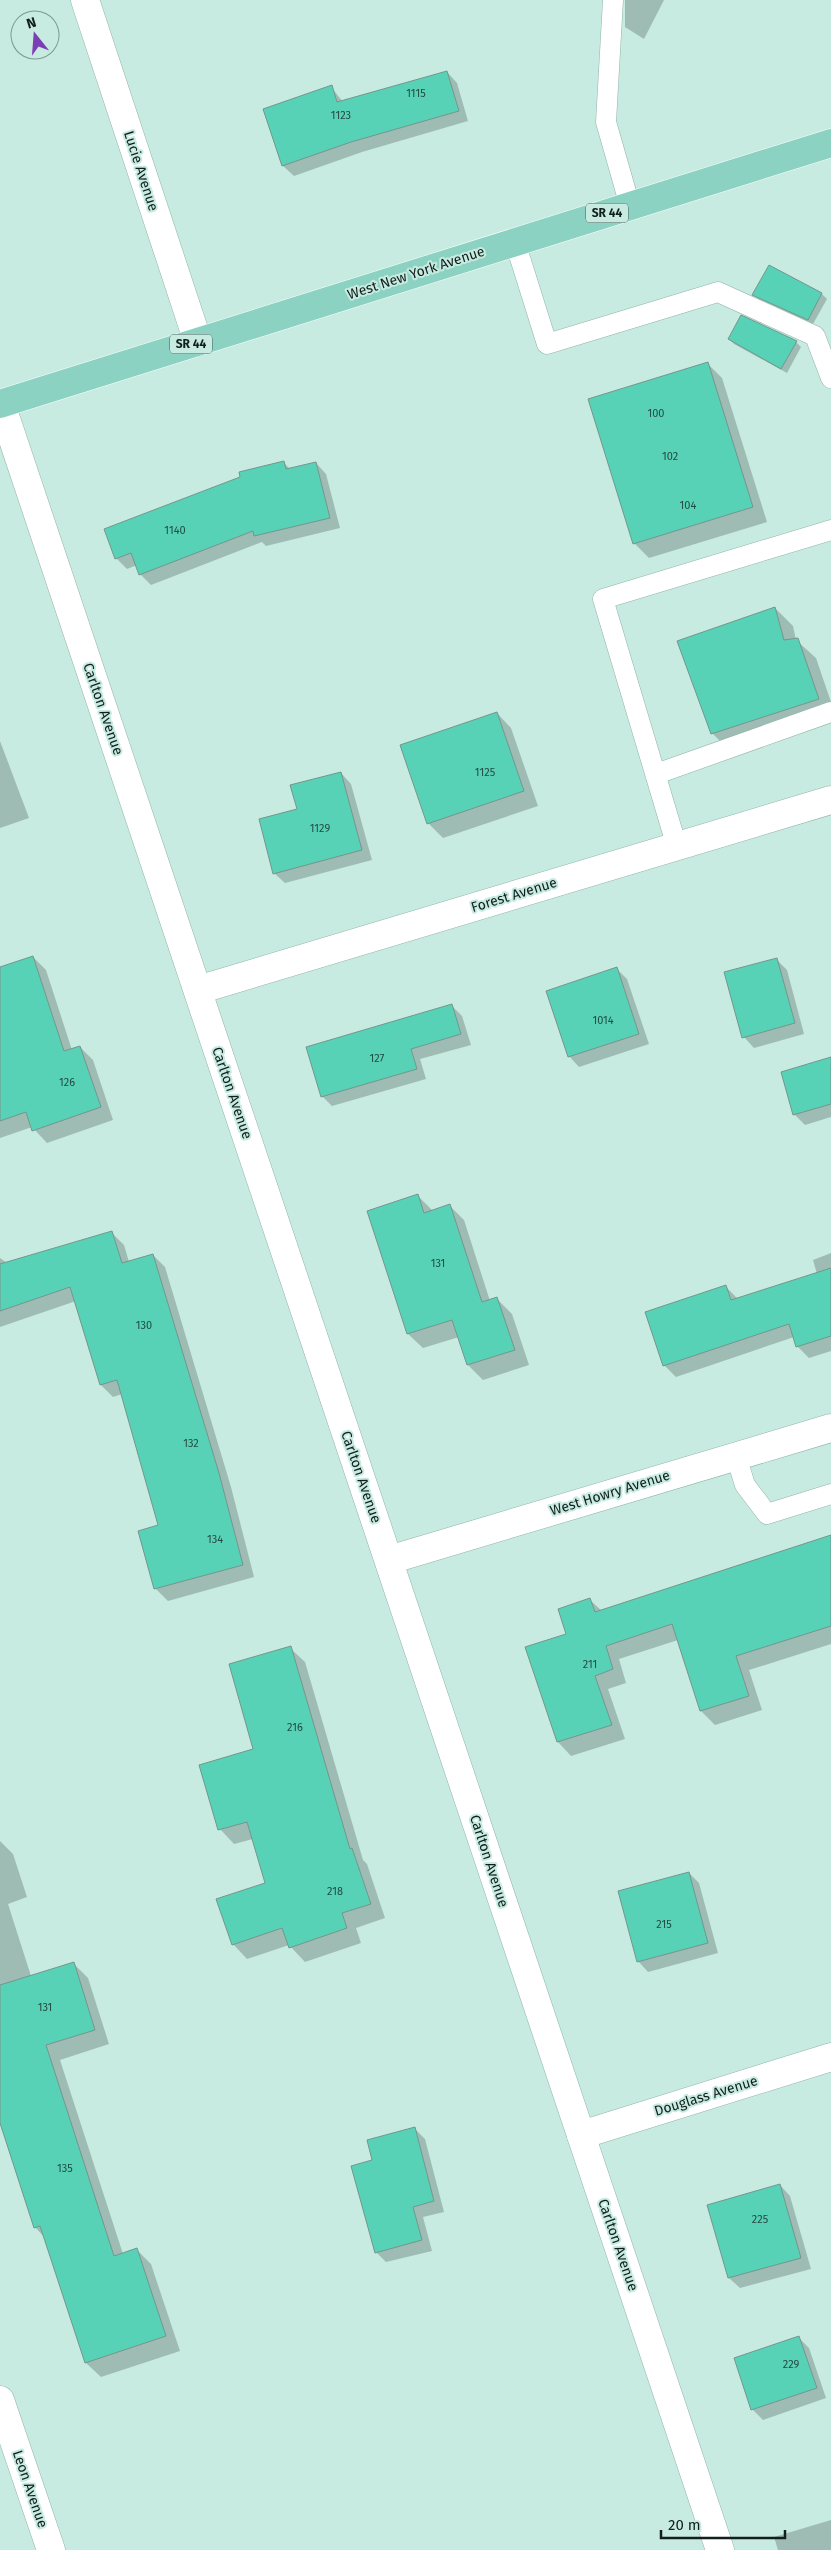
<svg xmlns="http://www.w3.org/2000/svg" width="831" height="2550" font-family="'Fira Sans',sans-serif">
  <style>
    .shadow { fill: #0003 }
    .building { fill: #58d2b6; stroke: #74968c }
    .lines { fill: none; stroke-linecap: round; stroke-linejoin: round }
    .lane-casing { stroke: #91b4aa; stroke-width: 21 }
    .street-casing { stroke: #91b4aa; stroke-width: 29 }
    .primary-casing { stroke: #fff; stroke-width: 29 }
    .lane { stroke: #fff; stroke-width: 20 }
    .street { stroke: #fff; stroke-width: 28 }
    .primary { stroke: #8bd2c3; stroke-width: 28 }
    .labels { text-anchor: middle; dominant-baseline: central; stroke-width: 4; stroke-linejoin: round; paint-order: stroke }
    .number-label { font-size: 11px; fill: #244c42 }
    .shield { fill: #c7ebe1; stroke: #485c57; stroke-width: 1 }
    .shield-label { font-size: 12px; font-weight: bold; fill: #121f1c }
    .street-label { font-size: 14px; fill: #121f1c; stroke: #c7ebe1 }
  </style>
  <rect width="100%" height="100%" fill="#c7ebe1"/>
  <g class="shadow">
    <path d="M 625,0 L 664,0 L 644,39 L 625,27 Z"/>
    <path d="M 447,72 L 457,83 L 468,121 L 362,152 L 294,176 L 283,166 L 264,109 L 331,87 L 343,102 Z"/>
    <path d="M 770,266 L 822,294 L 827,299 L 813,324 L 759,299 L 754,294 Z"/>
    <path d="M 729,339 L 796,342 L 801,347 L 787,373 L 734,344 Z"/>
    <path d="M 707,363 L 722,378 L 767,522 L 649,558 L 634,543 Z"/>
    <path d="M 283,462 L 291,470 L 316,463 L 326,474 L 340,528 L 266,546 L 262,542 L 151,585 L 140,574 L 137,565 L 127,569 L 116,558 Z"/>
    <path d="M 775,608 L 793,626 L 796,640 L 816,658 L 831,702 L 831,718 L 730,751 L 712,733 Z"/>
    <path d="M 497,713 L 511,728 L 538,806 L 443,838 L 428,823 Z"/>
    <path d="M 0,741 L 29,818 L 0,828 Z"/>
    <path d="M 341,773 L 351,784 L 372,860 L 285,883 L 274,873 L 298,810 Z"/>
    <path d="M 33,957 L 46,970 L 72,1050 L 80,1047 L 93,1060 L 113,1120 L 47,1143 L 32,1127 L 0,1138 L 0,968 Z"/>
    <path d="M 776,959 L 787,970 L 804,1034 L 754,1048 L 744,1037 Z"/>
    <path d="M 617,969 L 627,979 L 649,1044 L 579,1067 L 569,1056 Z"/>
    <path d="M 452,1006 L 462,1016 L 471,1045 L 420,1059 L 426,1079 L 332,1106 L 322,1096 Z"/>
    <path d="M 831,1060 L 831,1117 L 805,1125 L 794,1114 Z"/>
    <path d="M 418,1196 L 433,1211 L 449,1205 L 464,1220 L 490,1301 L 497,1299 L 512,1314 L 529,1365 L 483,1380 L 468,1365 L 459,1337 L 423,1348 L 408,1334 L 368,1211 Z"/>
    <path d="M 112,1233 L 124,1245 L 129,1262 L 153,1255 L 165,1267 L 231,1487 L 254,1577 L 168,1601 L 155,1588 L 160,1526 L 122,1394 L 113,1397 L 101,1385 L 76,1301 L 0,1327 L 0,1258 L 7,1263 Z"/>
    <path d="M 831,1253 L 831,1351 L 809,1358 L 797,1346 L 794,1337 L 676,1377 L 664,1365 L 726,1287 L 738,1299 L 817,1274 L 813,1260 Z"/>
    <path d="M 831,1538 L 831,1644 L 749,1670 L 762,1710 L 715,1725 L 701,1711 L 678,1640 L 619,1659 L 626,1683 L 608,1689 L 625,1739 L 571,1756 L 558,1742 L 568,1634 L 590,1600 L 602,1611 Z"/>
    <path d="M 290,1648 L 305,1662 L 363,1860 L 367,1864 L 385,1918 L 356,1928 L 361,1943 L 305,1962 L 289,1945 L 247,1959 L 233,1944 L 267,1884 L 253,1839 L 234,1844 L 220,1829 L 255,1750 Z"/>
    <path d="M 0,1841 L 13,1854 L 27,1897 L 8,1904 L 31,1976 L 73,1963 L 88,1978 L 109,2044 L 60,2060 L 123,2254 L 136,2249 L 151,2264 L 180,2351 L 101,2377 L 86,2363 L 45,2238 L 35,2227 L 0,2119 Z"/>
    <path d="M 689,1873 L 699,1883 L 718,1953 L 648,1972 L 638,1961 Z"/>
    <path d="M 414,2128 L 425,2139 L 444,2212 L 423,2217 L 432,2251 L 386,2262 L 376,2252 Z"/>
    <path d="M 780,2185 L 790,2196 L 811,2269 L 740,2288 L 729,2278 L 709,2205 Z"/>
    <path d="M 799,2338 L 809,2348 L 826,2398 L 763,2420 L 752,2409 Z"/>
    <path d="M 831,2520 L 831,2550 L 778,2550 L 774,2537 Z"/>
  </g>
  <g class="building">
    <path d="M 447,71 L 459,111 L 351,142 L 282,166 L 263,109 L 332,85 L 337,102 Z"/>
    <path d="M 769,265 L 822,293 L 808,320 L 752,295 Z"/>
    <path d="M 741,315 L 797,341 L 781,369 L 728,339 Z"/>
    <path d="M 708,362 L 753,507 L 633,544 L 588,399 Z"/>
    <path d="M 284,461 L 286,469 L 316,462 L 330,518 L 254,536 L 253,531 L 139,575 L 131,553 L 115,559 L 104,529 L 240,477 L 239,472 Z"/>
    <path d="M 775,607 L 784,640 L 798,638 L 819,699 L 711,734 L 677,641 Z"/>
    <path d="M 497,712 L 524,791 L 427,824 L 400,745 Z"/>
    <path d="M 341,772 L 362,850 L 273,874 L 259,819 L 297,809 L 290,785 Z"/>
    <path d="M 33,956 L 64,1051 L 80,1046 L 101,1107 L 32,1131 L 26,1112 L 0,1121 L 0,967 Z"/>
    <path d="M 777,958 L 795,1023 L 742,1038 L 724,972 Z"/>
    <path d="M 617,967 L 639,1034 L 568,1057 L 546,991 Z"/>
    <path d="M 452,1004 L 461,1034 L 411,1049 L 417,1069 L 321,1097 L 306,1047 Z"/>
    <path d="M 831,1057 L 831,1104 L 793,1115 L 781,1072 Z"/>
    <path d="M 418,1194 L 424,1213 L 450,1204 L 482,1302 L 497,1297 L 515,1350 L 467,1365 L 452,1320 L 407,1334 L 367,1211 Z"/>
    <path d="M 112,1231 L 122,1263 L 153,1254 L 219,1473 L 243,1565 L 154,1589 L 138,1531 L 158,1525 L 117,1380 L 100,1385 L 70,1287 L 0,1311 L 0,1264 Z"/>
    <path d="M 831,1268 L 831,1336 L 796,1347 L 789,1324 L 663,1366 L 645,1312 L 726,1285 L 731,1300 Z"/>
    <path d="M 831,1535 L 831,1626 L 736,1656 L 749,1696 L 700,1711 L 672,1624 L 606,1646 L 613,1669 L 595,1676 L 612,1725 L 557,1742 L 525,1647 L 566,1634 L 558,1609 L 590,1598 L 595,1612 Z"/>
    <path d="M 291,1646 L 350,1849 L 352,1848 L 371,1904 L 342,1913 L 347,1928 L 289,1948 L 282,1928 L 232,1945 L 216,1899 L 265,1883 L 247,1822 L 218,1830 L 199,1765 L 253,1749 L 229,1664 Z"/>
    <path d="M 689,1872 L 708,1943 L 637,1962 L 618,1891 Z"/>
    <path d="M 74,1962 L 95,2030 L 46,2045 L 114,2256 L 137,2248 L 166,2336 L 85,2363 L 40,2226 L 34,2228 L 0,2123 L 0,1985 Z"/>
    <path d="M 415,2127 L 434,2201 L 413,2207 L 422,2240 L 375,2253 L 351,2166 L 372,2160 L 367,2140 Z"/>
    <path d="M 780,2184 L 801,2258 L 728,2278 L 707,2205 Z"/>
    <path d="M 799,2336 L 817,2388 L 751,2410 L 734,2358 Z"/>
  </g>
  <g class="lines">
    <g class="lane-casing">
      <g id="lane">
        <path d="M 613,0 L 606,122 L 630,206"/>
        <path d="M 515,242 L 547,344 L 718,292 L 815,336 L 831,378"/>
        <path d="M 656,774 L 831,712"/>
        <path d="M 677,847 L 603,599 L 831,530"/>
        <path d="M 736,1456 L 745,1485 L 767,1514 L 831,1494"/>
      </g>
    </g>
    <g class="street-casing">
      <g id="street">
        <path d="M 85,0 L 198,342"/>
        <path d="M 1,404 L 720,2550"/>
        <path d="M 198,990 L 831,800"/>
        <path d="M 389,1560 L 831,1428"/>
        <path d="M 581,2135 L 831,2057"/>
        <path d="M 0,2400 L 51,2550"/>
      </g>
    </g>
    <g class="primary-casing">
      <path id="primary" d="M 0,404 L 831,143"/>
    </g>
    <use href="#lane" class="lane"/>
    <use href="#street" class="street"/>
    <use href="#primary" class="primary"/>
  </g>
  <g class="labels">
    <g class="number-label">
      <text x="416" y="93">1115</text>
      <text x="341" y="115">1123</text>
      <text x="656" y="413">100</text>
      <text x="670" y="456">102</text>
      <text x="688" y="505">104</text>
      <text x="175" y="530">1140</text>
      <text x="485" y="772">1125</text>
      <text x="320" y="828">1129</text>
      <text x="603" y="1020">1014</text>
      <text x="377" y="1058">127</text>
      <text x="67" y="1082">126</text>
      <text x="438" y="1263">131</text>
      <text x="144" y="1325">130</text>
      <text x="191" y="1443">132</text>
      <text x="215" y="1539">134</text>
      <text x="590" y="1664">211</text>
      <text x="295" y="1727">216</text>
      <text x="335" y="1891">218</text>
      <text x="664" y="1924">215</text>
      <text x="45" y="2007">131</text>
      <text x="65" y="2168">135</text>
      <text x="760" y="2219">225</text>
      <text x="791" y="2364">229</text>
    </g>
    <g class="shield">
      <rect x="586" y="203.5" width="42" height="19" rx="4"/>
      <rect x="170" y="334.5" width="42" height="19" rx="4"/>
    </g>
    <g class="shield-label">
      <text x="607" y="213">SR 44</text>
      <text x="191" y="344">SR 44</text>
    </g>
    <g class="street-label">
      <text transform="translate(141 171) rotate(72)">Lucie Avenue</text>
      <text transform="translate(416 273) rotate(-18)">West New York Avenue</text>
      <text transform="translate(103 709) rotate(71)">Carlton Avenue</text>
      <text transform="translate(514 895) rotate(-17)">Forest Avenue</text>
      <text transform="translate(232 1093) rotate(71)">Carlton Avenue</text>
      <text transform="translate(361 1477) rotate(71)">Carlton Avenue</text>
      <text transform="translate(610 1493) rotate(-17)">West Howry Avenue</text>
      <text transform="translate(489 1861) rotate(72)">Carlton Avenue</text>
      <text transform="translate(706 2096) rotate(-17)">Douglass Avenue</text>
      <text transform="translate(618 2245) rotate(71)">Carlton Avenue</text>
      <text transform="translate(30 2489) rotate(71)">Leon Avenue</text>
    </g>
  </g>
  <g transform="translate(35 35) rotate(343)"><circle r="24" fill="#c7ebe1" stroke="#7f9992"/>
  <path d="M0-4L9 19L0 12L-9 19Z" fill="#7b3eb4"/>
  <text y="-8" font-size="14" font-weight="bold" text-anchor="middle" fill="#121f1c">N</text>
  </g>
  <path d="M661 2530v8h124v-8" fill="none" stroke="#121f1c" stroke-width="2.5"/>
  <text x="668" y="2530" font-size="15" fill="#121f1c" stroke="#c7ebe1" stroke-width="4" paint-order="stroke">20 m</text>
</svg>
